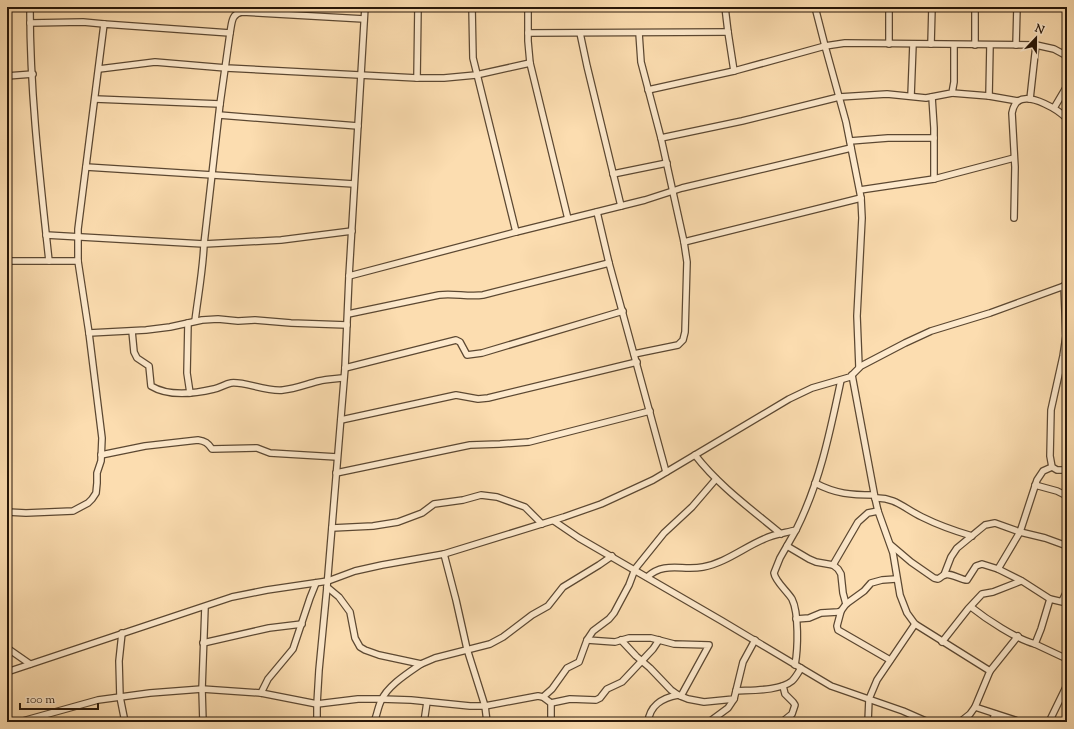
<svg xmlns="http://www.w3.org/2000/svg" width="1074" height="729" font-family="'Sorts Mill Goudy',serif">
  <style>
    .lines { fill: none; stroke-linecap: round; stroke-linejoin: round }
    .minor-casing { stroke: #5c4832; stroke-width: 8 }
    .minor { stroke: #fde9cc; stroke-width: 5.5 }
  </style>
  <rect width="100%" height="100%" fill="#fcddb0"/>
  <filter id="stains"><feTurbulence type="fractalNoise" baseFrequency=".005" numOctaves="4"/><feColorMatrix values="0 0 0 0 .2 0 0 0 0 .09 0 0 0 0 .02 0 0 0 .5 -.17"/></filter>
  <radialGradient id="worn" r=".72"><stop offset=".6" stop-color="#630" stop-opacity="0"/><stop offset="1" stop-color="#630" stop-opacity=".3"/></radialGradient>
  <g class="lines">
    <g class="minor-casing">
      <g id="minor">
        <path d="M 32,7 L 30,10 C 30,94 40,178 49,261"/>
        <path d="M 472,7 L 473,58 L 516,232 L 645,200 L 682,188 L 851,148"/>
        <path d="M 528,7 L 528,41 L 530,63 L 568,219"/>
        <path d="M 725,7 L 728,32 L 734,71"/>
        <path d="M 815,7 L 825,46 L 846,122 L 861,198 L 862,218 L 857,316 L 859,367"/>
        <path d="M 889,7 L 889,44"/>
        <path d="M 30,23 L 83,22 L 104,24"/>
        <path d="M 528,33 L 728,32"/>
        <path d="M 580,33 L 587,66 L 621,206"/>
        <path d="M 931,44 L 932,7"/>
        <path d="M 975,45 L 975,7"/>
        <path d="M 1016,45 L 1017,7"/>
        <path d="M 99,69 L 155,62 L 226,68 L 417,78 L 444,78 L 476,75 L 530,63"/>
        <path d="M 7,76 L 33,74"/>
        <path d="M 417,78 L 418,7"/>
        <path d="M 648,90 L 734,71 L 825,46 L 845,43 L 1036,45 L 1054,49 L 1067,56"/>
        <path d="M 952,93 L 989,96 L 1018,101"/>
        <path d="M 911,96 L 913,44"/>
        <path d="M 989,96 L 990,45"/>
        <path d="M 932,97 L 934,128 L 934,179"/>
        <path d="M 95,99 L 220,104"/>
        <path d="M 1030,99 L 1036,45"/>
        <path d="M 1054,108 L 1067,86"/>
        <path d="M 219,115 L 358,126"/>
        <path d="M 661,138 L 742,121 L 839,97 L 887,94 L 926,98 L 952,93 L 954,82 L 954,45"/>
        <path d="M 850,141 L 888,138 L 934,138"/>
        <path d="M 86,167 L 354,184"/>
        <path d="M 613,174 L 667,163"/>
        <path d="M 860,190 L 934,179 L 1014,158"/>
        <path d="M 597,212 L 609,263 L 666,472"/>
        <path d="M 1014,218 L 1015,167 L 1012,113 C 1013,108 1014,104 1018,101 C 1031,93 1059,110 1067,119"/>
        <path d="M 46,235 L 204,244 L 281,240 L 352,231"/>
        <path d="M 684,242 L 861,198"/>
        <path d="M 7,261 L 78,261 L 78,229 L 104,24 L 230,33 C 232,23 231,14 242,12 L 364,19"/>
        <path d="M 349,276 L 516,232"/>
        <path d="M 1064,286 L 1066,336 L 1063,356 L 1051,410 L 1050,456 L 1052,467 L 1057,470 L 1067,470"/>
        <path d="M 348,314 L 439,295 C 453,293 468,297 483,295 L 609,263"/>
        <path d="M 195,321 C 198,296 203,270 204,244 L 220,104 L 230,33"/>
        <path d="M 188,323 L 187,373 L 190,393"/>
        <path d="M 132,331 L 134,352 L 137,358 L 149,366 L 151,386 C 169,397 193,394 214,389 C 220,388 225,384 231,383 C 243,381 267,392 283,390 C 295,389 307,384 319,381 C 327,379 335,379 343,378"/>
        <path d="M 89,333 L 146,330 L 170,327 L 202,320 L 218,319 L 238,321 L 255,320 L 291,323 L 347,325"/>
        <path d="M 634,354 L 678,345 L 683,340 L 685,332 L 687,262 L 684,242 L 661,138 L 641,62 L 639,33"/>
        <path d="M 345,368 L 456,340 L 460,342 L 467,355 L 482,353 L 623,311"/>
        <path d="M 852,375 L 875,498 L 878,511 L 893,553 L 900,595 L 907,613 L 915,624 L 990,671 L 975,707 L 970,714 L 960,722"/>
        <path d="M 341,420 L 456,395 L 478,399 L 488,398 L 637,362"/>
        <path d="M 101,455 L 145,446 L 198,440 C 205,441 208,443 212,449 L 257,448 L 270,453 L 337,457"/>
        <path d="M 695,455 C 719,486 751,509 781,534"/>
        <path d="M 336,473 L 470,445 L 500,444 L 529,442 L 650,411"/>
        <path d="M 815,483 C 836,494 851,495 874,495"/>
        <path d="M 1035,485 L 1057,491 L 1067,496"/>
        <path d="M 875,498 C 895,497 905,509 922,517 C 938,525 955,531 972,536"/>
        <path d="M 7,512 L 26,513 L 73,511 L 88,503 L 92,499 L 96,493 L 97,483 L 97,473 L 101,461 L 102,438 L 89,333 L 78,261"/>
        <path d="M 554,521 L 579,538 L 722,621 L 831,686 L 903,711 L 928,722"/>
        <path d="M 332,528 L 373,526 L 398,522 L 422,513 L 434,504 L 463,500 L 481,495 L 497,497 L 525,507 L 542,524"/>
        <path d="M 891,545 L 911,562 L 934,578 L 938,579 C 940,578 942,576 944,575 C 951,572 960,580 967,580 L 976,566 L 982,564 L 998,569 L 1022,581 L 1050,599 L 1067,603"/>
        <path d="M 787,546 L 809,559 L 816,562 L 833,565 L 838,569 L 841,574 L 843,593 L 846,604"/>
        <path d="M 444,554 L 456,600 L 467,649 L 485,706 L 487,722"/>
        <path d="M 833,565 L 858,522 L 868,513 L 878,511"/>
        <path d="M 998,569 L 1020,532 L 1045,538 L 1067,546"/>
        <path d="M 944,575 L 951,557 L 957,548 L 985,525 L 995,523 L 1020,532 L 1037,480 L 1043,471 L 1052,467"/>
        <path d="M 647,577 C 665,561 682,571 703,567 C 725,563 743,548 764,539 C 774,534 785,533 796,530 C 820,482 830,432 841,380"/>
        <path d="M 327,587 L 339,597 L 350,612 L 355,638 L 360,647 L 365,650 L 379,655 L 421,664 L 435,658 L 490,644 L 503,637 L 532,615 L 548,606 L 563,587 L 599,565 L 612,556"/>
        <path d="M 1062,601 L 1067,591"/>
        <path d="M 971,607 C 986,619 1016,639 1035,644 L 1041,629 L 1050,599"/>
        <path d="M 841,611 L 837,626 L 838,630 L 890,660"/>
        <path d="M 796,619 L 809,618 L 821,613 L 838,612 L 841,611 L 846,604 L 864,591 L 871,583 L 882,580 L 896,579"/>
        <path d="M 122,633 L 119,661 L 120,697 L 125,722"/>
        <path d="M 587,640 L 615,642 L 629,638 L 651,638 L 674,644 L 709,645 L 681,696"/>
        <path d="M 621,640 L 636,656 L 650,668 L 671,690 L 678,695 L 688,699 L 704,702 L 734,699 L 743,662 L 755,640"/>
        <path d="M 942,642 L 968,609 L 982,594 L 993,592 L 1021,581"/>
        <path d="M 203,643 L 269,628 L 302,624"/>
        <path d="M 1035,644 L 1067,659"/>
        <path d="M 7,648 L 30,664"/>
        <path d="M 795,665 C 798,649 799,613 792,599 C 787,591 775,581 774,573 L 780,558 L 796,530"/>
        <path d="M 990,671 L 1018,636"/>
        <path d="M 7,672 L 232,597 L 267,590 L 328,581 L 355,571 L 382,565 L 444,554 L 564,517 L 601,504 L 653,480 L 789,399 L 812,388 L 850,377 L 861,366 L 905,343 L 931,331 L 990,313 L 1067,285"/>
        <path d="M 736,691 C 751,690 780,691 792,681 C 796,677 798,673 801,668"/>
        <path d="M 261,693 L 268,679 L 293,649 L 310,598 L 316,583"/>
        <path d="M 543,697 L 552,689 L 567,668 L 579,662 L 587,640 L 593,631 L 609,619 L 614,613 L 629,585 L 635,569 L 664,533 L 692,507 L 716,479"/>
        <path d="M 551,703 L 570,699 L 596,700 L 600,698 L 607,689 L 622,682 L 653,649 L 659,640"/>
        <path d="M 975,707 L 1021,722"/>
        <path d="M 19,722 L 98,700 L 150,693 L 202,689 L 261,693 L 317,704 L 358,699 L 381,699 L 411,700 L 470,706 L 485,706 L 538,696 L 543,697 L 551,703 L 551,722"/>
        <path d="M 203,722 L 202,689 L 205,607"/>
        <path d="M 317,722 L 317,704 L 319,670 L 327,587 L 345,368 L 349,276 L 365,7"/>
        <path d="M 374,722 C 377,715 378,707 381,701 C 387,686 408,673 421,664"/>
        <path d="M 424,722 L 427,702"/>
        <path d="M 648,722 C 650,705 662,698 678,695"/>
        <path d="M 709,722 L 728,708 L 734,699"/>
        <path d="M 782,722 L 792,714 L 795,705 L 793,702 L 785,694 L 783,686"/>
        <path d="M 868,722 L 869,699 L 877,680 L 915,624"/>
        <path d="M 992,722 L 995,714"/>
        <path d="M 1049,722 L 1067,685"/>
      </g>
    </g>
    <use href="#minor" class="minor"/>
  </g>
  <rect width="1074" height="729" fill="none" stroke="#fcddb0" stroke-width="24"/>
  <rect x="8" y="8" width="1058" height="713" fill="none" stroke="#271608" stroke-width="2"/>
  <rect x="12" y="12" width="1050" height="705" fill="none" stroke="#271608"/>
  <g transform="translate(1036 38) rotate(22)" stroke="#fde9cc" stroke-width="3" paint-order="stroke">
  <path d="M0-3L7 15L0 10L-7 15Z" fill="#271608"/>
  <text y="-6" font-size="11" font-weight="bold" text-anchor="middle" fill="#271608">N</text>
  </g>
  <path d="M20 703v6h78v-6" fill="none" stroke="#271608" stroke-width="2"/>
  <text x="26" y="703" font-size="12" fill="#271608" stroke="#fde9cc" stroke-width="3" paint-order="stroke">100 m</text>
  <rect width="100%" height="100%" filter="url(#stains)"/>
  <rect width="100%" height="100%" fill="url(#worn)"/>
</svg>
